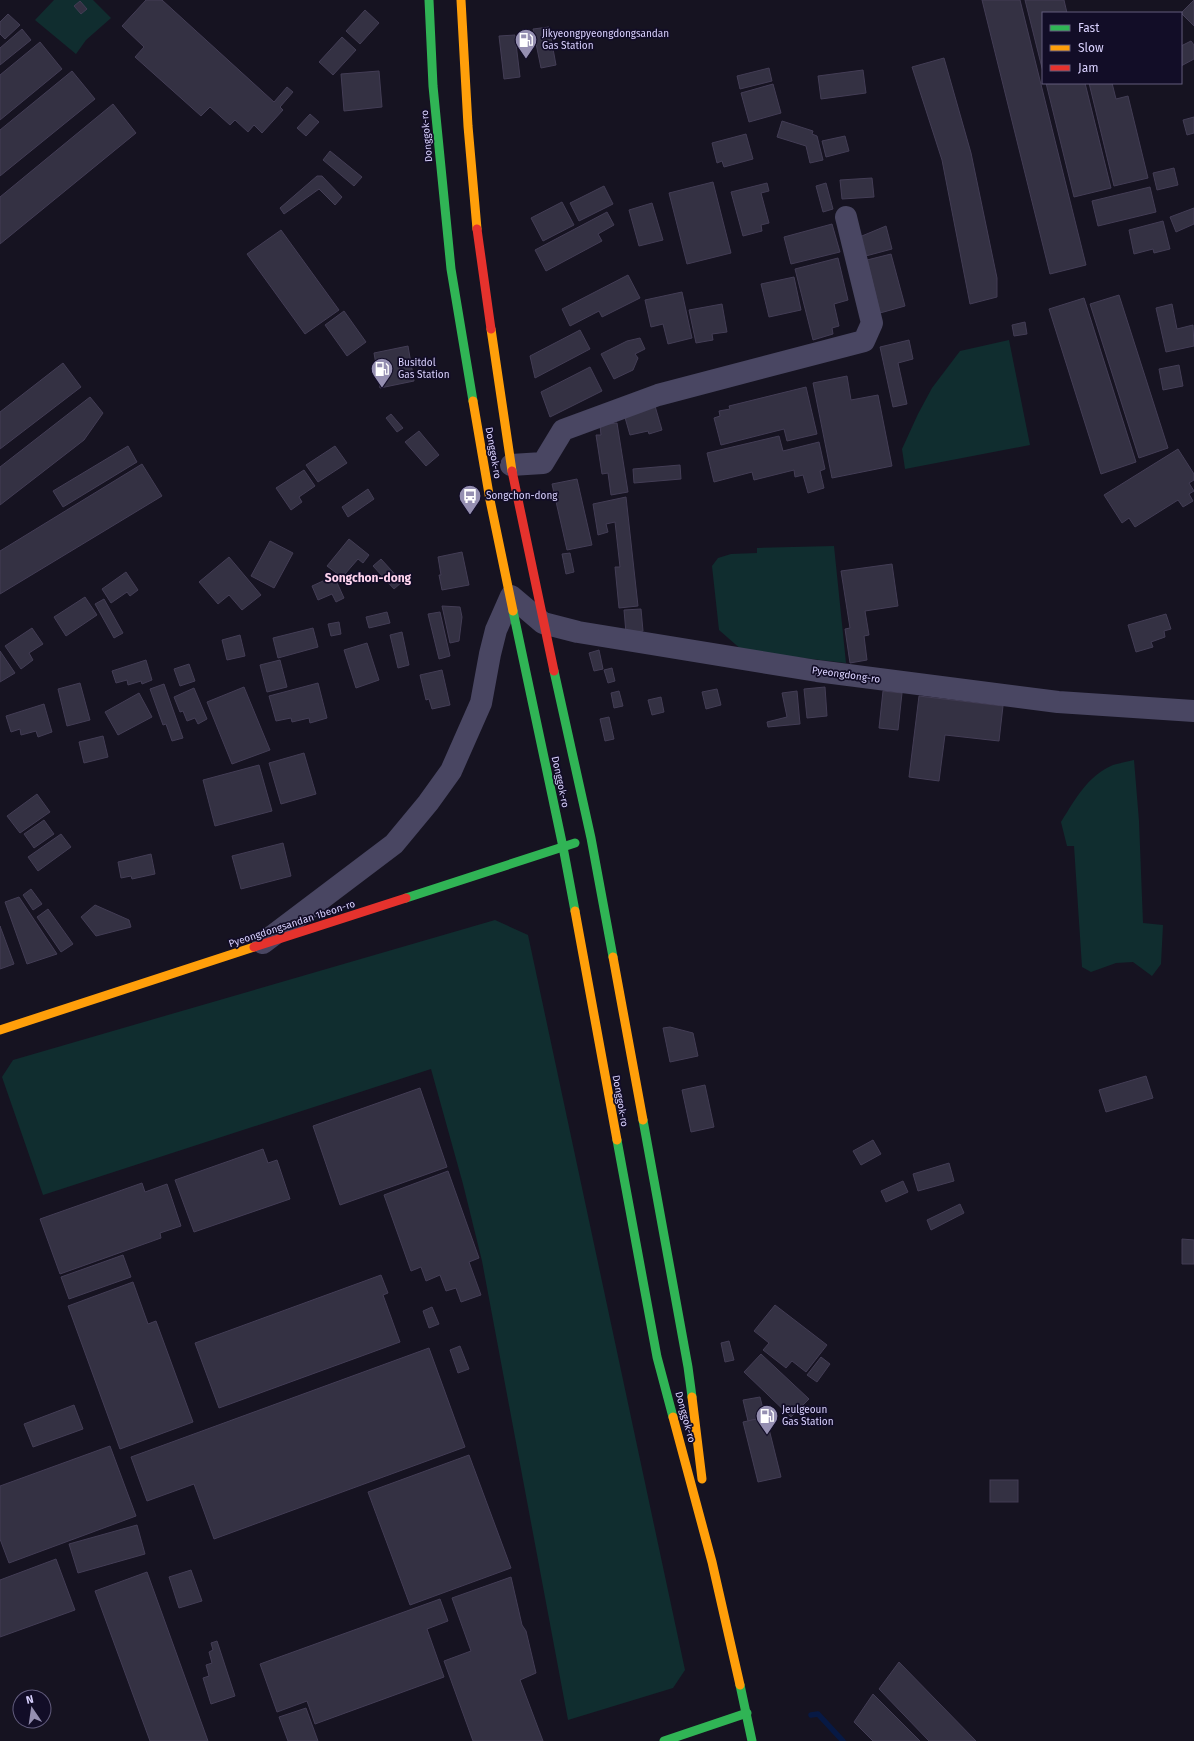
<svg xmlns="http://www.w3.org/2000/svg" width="1194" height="1741" font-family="'Fira Sans',sans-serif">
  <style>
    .green { fill: #102d2f }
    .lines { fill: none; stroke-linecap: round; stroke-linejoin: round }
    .stream { stroke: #071944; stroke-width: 5.5 }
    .building { fill: #343143; stroke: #433d55 }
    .street { stroke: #494662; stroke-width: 22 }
    .fast { stroke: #30b455; stroke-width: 9 }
    .slow { stroke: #ff9f0a; stroke-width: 9 }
    .jam { stroke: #e5322d; stroke-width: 9 }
    .labels { text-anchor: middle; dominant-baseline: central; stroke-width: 3.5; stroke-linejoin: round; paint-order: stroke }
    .poi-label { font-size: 10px; fill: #dad2ff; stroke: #120d27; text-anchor: start }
    .street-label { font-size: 10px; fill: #dad2ff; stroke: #120d27 }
    .quarter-label { font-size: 12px; font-weight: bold; fill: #ffd4ed; stroke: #120d27 }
  </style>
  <rect width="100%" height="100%" fill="#161321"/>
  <g class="green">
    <path d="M 54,0 L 93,0 L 111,18 L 86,40 L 76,54 L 35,20 Z"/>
    <path d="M 1009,340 L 1030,445 L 905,469 L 902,449 L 918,414 L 932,388 L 960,351 Z"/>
    <path d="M 834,546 L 846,663 L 743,651 L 719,630 L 712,566 L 718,558 L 731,554 L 757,553 L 757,548 Z"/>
    <path d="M 1134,760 L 1139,821 L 1143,923 L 1163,925 L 1161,964 L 1152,976 L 1133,962 L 1116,963 L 1091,972 L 1082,967 L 1074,846 L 1067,846 L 1061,822 C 1075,800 1087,776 1113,765 C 1119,763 1127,762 1134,760 Z"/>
    <path d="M 495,920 L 528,935 L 685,1670 L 673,1688 L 568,1720 L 482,1261 L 463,1184 L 431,1069 L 43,1195 L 2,1077 L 13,1060 Z"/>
  </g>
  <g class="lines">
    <path class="stream" d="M 811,1715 L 818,1714 L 843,1741"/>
  </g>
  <g class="building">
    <path d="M 146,0 L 162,0 L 274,102 L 287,87 L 293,92 L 280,107 L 283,110 L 262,133 L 254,125 L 248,132 L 235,120 L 230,125 L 210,107 L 201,116 L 135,57 L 144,47 L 122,26 Z"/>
    <path d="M 982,0 L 1020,0 L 1086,265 L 1050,274 Z"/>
    <path d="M 1025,0 L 1064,0 L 1067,13 L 1043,13 L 1043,72 Z"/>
    <path d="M 1194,0 L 1194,26 L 1181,13 Z"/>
    <path d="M 80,1 L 87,9 L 81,14 L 74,6 Z"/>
    <path d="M 365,10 L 379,23 L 360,44 L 346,31 Z"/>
    <path d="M 8,14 L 20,25 L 5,39 L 0,34 L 0,22 Z"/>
    <path d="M 549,27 L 556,65 L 541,68 L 533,29 Z"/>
    <path d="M 22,29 L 31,40 L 0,65 L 0,48 Z"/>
    <path d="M 515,35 L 520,77 L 504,79 L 499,36 Z"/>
    <path d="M 342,37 L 356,50 L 333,75 L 319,62 Z"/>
    <path d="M 1191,41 L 1194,45 L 1194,59 L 1181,66 L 1181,46 Z"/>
    <path d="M 40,42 L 62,69 L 0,120 L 0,75 Z"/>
    <path d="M 944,58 L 971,153 L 997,278 L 997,297 L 970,304 L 942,160 L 912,67 Z"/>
    <path d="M 769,68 L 772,81 L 740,89 L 737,76 Z"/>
    <path d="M 863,70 L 866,93 L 821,99 L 818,76 Z"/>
    <path d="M 72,71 L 95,99 L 0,176 L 0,130 Z"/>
    <path d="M 379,71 L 382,107 L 344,111 L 341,74 Z"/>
    <path d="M 1046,83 L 1085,83 L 1111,188 L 1074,197 Z"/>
    <path d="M 1089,83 L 1112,83 L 1116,99 L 1128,96 L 1148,178 L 1114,186 Z"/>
    <path d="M 773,84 L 781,113 L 749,122 L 741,93 Z"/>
    <path d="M 113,104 L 136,133 L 0,244 L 0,197 Z"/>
    <path d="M 310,114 L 319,122 L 306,136 L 297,128 Z"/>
    <path d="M 1194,117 L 1194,133 L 1187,135 L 1183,120 Z"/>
    <path d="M 782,121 L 813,131 L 812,134 L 817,136 L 823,160 L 810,163 L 806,146 L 777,137 Z"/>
    <path d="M 746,134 L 753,159 L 724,167 L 722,161 L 717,163 L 712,143 Z"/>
    <path d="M 845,136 L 849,151 L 826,157 L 822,141 Z"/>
    <path d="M 330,151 L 362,177 L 354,186 L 323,160 Z"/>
    <path d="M 1174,168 L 1178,185 L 1157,190 L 1153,173 Z"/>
    <path d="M 317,176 L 322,176 L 342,197 L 335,205 L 319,189 L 284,214 L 280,208 Z"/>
    <path d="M 872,178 L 874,197 L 842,199 L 840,180 Z"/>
    <path d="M 713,182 L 731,253 L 687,264 L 669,193 Z"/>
    <path d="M 767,183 L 769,191 L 761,193 L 769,223 L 761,225 L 762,231 L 743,236 L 731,192 Z"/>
    <path d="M 826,183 L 833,209 L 823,212 L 816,186 Z"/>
    <path d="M 604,186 L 613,204 L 579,221 L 570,203 Z"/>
    <path d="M 1150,187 L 1156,212 L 1098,226 L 1092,201 Z"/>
    <path d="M 562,202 L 574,225 L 543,241 L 531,218 Z"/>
    <path d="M 652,203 L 663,240 L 639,246 L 629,210 Z"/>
    <path d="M 1194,208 L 1194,224 L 1176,232 L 1170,217 Z"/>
    <path d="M 607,212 L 614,225 L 598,234 L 602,241 L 546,271 L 535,250 Z"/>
    <path d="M 1163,221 L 1170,249 L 1154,253 L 1153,249 L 1134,254 L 1129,230 Z"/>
    <path d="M 832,224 L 840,252 L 791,264 L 784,237 Z"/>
    <path d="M 886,226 L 892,249 L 862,257 L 857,238 Z"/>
    <path d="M 281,230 L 339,310 L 305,334 L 247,254 Z"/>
    <path d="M 891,254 L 905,306 L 880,313 L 867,260 Z"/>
    <path d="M 838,258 L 848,300 L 834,304 L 839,326 L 832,328 L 833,334 L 813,340 L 795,269 Z"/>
    <path d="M 628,275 L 640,298 L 602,317 L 599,311 L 570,326 L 562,309 Z"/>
    <path d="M 794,277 L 801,310 L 769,317 L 761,284 Z"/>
    <path d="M 682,292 L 692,338 L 668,344 L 663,324 L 651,327 L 645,300 Z"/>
    <path d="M 1119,295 L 1168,448 L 1139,458 L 1090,304 Z"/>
    <path d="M 1084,298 L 1136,462 L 1101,474 L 1049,309 Z"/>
    <path d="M 722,304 L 727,332 L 712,334 L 713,340 L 696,343 L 689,310 Z"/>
    <path d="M 1172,304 L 1177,329 L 1193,325 L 1194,346 L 1166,352 L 1156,308 Z"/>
    <path d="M 344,311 L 366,342 L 347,356 L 325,325 Z"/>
    <path d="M 1025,322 L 1027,334 L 1014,336 L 1012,325 Z"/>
    <path d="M 580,330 L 590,349 L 535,378 L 530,356 Z"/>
    <path d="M 640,338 L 645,349 L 635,354 L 638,358 L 633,370 L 614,379 L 601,354 L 627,341 Z"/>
    <path d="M 909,340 L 913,359 L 898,363 L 907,404 L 893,407 L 880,347 Z"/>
    <path d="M 408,346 L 414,381 L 380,388 L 374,353 Z"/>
    <path d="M 63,363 L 81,387 L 0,449 L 0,412 Z"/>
    <path d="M 1179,365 L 1183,386 L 1163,390 L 1159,369 Z"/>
    <path d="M 590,367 L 602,391 L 550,417 L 541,392 Z"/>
    <path d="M 847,376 L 851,400 L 878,395 L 892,466 L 832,478 L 813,383 Z"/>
    <path d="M 806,387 L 817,434 L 787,441 L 784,429 L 721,445 L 714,418 L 720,416 L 719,411 L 730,409 L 729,406 Z"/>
    <path d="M 90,397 L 103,413 L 84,440 L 0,505 L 0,467 Z"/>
    <path d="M 655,406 L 662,430 L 649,434 L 648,431 L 630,435 L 624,414 Z"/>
    <path d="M 391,414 L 403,428 L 397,432 L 386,418 Z"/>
    <path d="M 617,423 L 628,492 L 611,495 L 608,473 L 602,474 L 596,435 L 601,435 L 600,425 Z"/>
    <path d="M 419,431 L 439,455 L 426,466 L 405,442 Z"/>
    <path d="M 779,436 L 783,451 L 819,442 L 825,469 L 820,471 L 824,488 L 808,493 L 803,475 L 795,477 L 794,470 L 754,480 L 752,472 L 714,482 L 707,453 Z"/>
    <path d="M 128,446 L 137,462 L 63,507 L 53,491 Z"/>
    <path d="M 335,446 L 347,463 L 318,482 L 306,465 Z"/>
    <path d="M 1178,449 L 1194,474 L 1194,480 L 1189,483 L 1194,491 L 1189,494 L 1193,501 L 1183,507 L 1178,500 L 1135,527 L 1129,518 L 1122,523 L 1104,495 Z"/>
    <path d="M 142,464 L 162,496 L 0,594 L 0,551 Z"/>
    <path d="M 680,465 L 681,479 L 634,483 L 633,469 Z"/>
    <path d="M 304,470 L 315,486 L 299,497 L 302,502 L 291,510 L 276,488 Z"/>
    <path d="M 577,479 L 592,545 L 567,550 L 552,484 Z"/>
    <path d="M 368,489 L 374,499 L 348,517 L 342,507 Z"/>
    <path d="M 626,497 L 638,606 L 619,608 L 615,567 L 620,567 L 615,522 L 606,524 L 608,532 L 598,535 L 593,504 Z"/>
    <path d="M 349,539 L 369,555 L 363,563 L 358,559 L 345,574 L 339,575 L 327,566 Z"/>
    <path d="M 270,541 L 293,553 L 274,588 L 251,576 Z"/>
    <path d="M 462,552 L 469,585 L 442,590 L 439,575 L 441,575 L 438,557 Z"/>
    <path d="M 570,553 L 574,572 L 566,574 L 562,554 Z"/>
    <path d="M 229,557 L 261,595 L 242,610 L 229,595 L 218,604 L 199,582 Z"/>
    <path d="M 381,559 L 402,582 L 394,589 L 373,566 Z"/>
    <path d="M 892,564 L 898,606 L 865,611 L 869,635 L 864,636 L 867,660 L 850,663 L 845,629 L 850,628 L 841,571 Z"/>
    <path d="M 126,572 L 138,590 L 130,596 L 127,592 L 111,603 L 102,589 Z"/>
    <path d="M 334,576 L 344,598 L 336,602 L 332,594 L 318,600 L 312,586 Z"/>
    <path d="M 85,597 L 97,615 L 66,636 L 54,617 Z"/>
    <path d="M 104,599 L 123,633 L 114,638 L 95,604 Z"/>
    <path d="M 442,606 L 460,607 L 462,617 L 459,641 L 450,643 Z"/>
    <path d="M 641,609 L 643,631 L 626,633 L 624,610 Z"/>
    <path d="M 387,612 L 390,623 L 369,628 L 366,617 Z"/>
    <path d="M 440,612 L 450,656 L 439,659 L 428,614 Z"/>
    <path d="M 1166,614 L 1171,629 L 1164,631 L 1165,637 L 1151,642 L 1153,647 L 1136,652 L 1128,625 Z"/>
    <path d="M 339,622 L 341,634 L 331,636 L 328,624 Z"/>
    <path d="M 32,628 L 43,644 L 29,653 L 33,660 L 21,669 L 5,646 Z"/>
    <path d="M 313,628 L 318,647 L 278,658 L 273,638 Z"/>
    <path d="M 402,632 L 409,665 L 398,668 L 390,635 Z"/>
    <path d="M 240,635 L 245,656 L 227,660 L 222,640 Z"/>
    <path d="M 367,643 L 379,680 L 356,688 L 344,650 Z"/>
    <path d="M 599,650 L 603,669 L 594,671 L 589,653 Z"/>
    <path d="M 0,651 L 15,673 L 0,682 Z"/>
    <path d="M 146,660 L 152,680 L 142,684 L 141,681 L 128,685 L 127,680 L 116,683 L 112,671 Z"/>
    <path d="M 280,660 L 287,687 L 267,692 L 260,665 Z"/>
    <path d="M 189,664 L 195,681 L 180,686 L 174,669 Z"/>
    <path d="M 612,668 L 615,681 L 608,683 L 604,670 Z"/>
    <path d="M 442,670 L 450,705 L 432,709 L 429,699 L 426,700 L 420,675 Z"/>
    <path d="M 80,683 L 90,720 L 67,726 L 58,689 Z"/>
    <path d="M 318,683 L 327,718 L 310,723 L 309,718 L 292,722 L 291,718 L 276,721 L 269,696 Z"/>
    <path d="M 164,684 L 183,738 L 172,741 L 166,724 L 163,725 L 150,689 Z"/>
    <path d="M 244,687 L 270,750 L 232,764 L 207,702 Z"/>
    <path d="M 825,687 L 827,716 L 807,718 L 804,689 Z"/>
    <path d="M 194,688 L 207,719 L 198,724 L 195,718 L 187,721 L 183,711 L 180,712 L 174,697 Z"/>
    <path d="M 717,689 L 721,705 L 706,709 L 702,692 Z"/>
    <path d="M 619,691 L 623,706 L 614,708 L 611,693 Z"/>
    <path d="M 797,691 L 800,724 L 768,727 L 767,722 L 787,717 L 782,693 Z"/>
    <path d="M 883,691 L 902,693 L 898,730 L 879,728 Z"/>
    <path d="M 139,693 L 152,717 L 118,735 L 105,712 Z"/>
    <path d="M 919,696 L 1003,706 L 999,741 L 945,735 L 939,781 L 909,777 Z"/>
    <path d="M 661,697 L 664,712 L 652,715 L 648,700 Z"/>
    <path d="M 44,704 L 52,732 L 38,737 L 36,731 L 21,735 L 20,729 L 11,732 L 6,716 Z"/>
    <path d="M 609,717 L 614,739 L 605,741 L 600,719 Z"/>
    <path d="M 103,736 L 108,757 L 84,763 L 79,742 Z"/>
    <path d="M 304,753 L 316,794 L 281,804 L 269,763 Z"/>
    <path d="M 259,765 L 272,811 L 215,826 L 203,780 Z"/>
    <path d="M 37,794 L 50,812 L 20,833 L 7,816 Z"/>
    <path d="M 44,820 L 54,834 L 34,848 L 24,834 Z"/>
    <path d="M 61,834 L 71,847 L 38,871 L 28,857 Z"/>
    <path d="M 283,843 L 291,876 L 241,889 L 232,856 Z"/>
    <path d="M 151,854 L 155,874 L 132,879 L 131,876 L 121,878 L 118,862 Z"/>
    <path d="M 31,889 L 42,904 L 33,910 L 23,895 Z"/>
    <path d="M 19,897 L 57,954 L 27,964 L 5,902 Z"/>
    <path d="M 95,905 L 129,920 L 131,927 L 96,936 L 81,917 Z"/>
    <path d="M 48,909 L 73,944 L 61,952 L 37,917 Z"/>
    <path d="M 0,926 L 14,964 L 0,969 Z"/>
    <path d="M 670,1027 L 693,1033 L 698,1056 L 670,1062 L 663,1028 Z"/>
    <path d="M 1146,1076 L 1153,1098 L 1106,1112 L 1099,1090 Z"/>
    <path d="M 705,1085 L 714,1127 L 691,1132 L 682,1090 Z"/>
    <path d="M 420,1088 L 447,1167 L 340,1205 L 313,1126 Z"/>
    <path d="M 873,1140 L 881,1154 L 861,1165 L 853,1151 Z"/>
    <path d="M 263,1149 L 268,1163 L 277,1160 L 290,1199 L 194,1232 L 175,1180 Z"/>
    <path d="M 949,1163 L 954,1181 L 918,1191 L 913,1174 Z"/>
    <path d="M 448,1171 L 479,1258 L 469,1262 L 481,1295 L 461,1302 L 456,1288 L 446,1291 L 440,1275 L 426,1281 L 421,1267 L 411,1271 L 384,1195 Z"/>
    <path d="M 903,1181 L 908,1192 L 886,1202 L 881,1191 Z"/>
    <path d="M 142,1183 L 145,1192 L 167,1184 L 181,1226 L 160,1233 L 161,1238 L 60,1274 L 40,1219 Z"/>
    <path d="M 960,1204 L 964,1213 L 931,1230 L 927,1220 Z"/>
    <path d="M 1182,1239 L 1194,1240 L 1194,1264 L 1182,1264 Z"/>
    <path d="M 123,1255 L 131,1277 L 69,1299 L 61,1277 Z"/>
    <path d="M 381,1275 L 388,1293 L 383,1295 L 400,1342 L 219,1408 L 195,1343 Z"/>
    <path d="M 133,1282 L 148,1324 L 156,1321 L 193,1422 L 120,1449 L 68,1306 Z"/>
    <path d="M 775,1305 L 827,1345 L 806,1372 L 792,1361 L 786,1368 L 763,1350 L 769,1343 L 754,1331 Z"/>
    <path d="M 432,1307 L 439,1324 L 429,1328 L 423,1311 Z"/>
    <path d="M 729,1341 L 734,1360 L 725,1362 L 721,1343 Z"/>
    <path d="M 460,1346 L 469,1369 L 458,1373 L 450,1350 Z"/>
    <path d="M 429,1348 L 465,1447 L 214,1539 L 194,1484 L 147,1501 L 131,1457 Z"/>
    <path d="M 761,1354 L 809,1399 L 791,1417 L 744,1372 Z"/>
    <path d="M 821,1357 L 830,1364 L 817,1382 L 807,1375 Z"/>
    <path d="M 760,1397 L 765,1417 L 748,1421 L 743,1400 Z"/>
    <path d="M 74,1405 L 83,1429 L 33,1447 L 24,1424 Z"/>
    <path d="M 766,1417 L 781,1477 L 758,1482 L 743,1422 Z"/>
    <path d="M 110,1446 L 136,1516 L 9,1563 L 0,1539 L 0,1486 Z"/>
    <path d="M 469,1455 L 511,1568 L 410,1605 L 368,1492 Z"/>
    <rect x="990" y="1480" width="28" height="22"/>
    <path d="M 137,1525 L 145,1554 L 78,1573 L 69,1544 Z"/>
    <path d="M 56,1559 L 75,1610 L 0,1637 L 0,1580 Z"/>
    <path d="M 191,1570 L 202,1601 L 179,1608 L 169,1577 Z"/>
    <path d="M 147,1572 L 208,1741 L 150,1741 L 95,1591 Z"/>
    <path d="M 511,1577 L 522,1625 L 526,1631 L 536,1673 L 520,1680 L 543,1741 L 473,1741 L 444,1661 L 471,1651 L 452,1598 Z"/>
    <path d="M 440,1599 L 448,1621 L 427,1629 L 444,1677 L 315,1724 L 307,1701 L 277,1712 L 260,1664 Z"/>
    <path d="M 217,1641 L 235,1696 L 211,1704 L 203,1678 L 209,1676 L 206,1665 L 212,1663 L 209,1652 L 213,1650 L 211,1643 Z"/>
    <path d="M 899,1662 L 976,1741 L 929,1741 L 879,1689 Z"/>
    <path d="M 873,1694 L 920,1741 L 873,1741 L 854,1722 Z"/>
    <path d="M 306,1708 L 318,1741 L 288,1741 L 279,1717 Z"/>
  </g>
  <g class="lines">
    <g class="street">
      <path d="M 511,465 L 543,463 L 563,430 L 658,395 L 864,341 L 872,323 L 846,217"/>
      <path d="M 263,943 L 394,844 L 428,803 L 451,771 L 481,703 L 490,654 L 496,630 L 511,596 L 543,623 L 578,632 L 817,671 L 1058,702 L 1194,711"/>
    </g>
    <g class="fast">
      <path d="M 429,0 L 433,86 L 451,269 L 473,401"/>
      <path d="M 513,611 L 563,847 L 575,911"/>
      <path d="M 554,671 L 591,838 L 613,957"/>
      <path d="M 406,898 L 575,843"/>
      <path d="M 643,1120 L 688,1367 L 692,1397"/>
      <path d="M 617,1140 L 657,1357 L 673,1417"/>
      <path d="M 740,1685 L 752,1741"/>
      <path d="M 664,1741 L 747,1713"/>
    </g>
    <g class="slow">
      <path d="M 461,0 L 468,126 L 477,229"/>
      <path d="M 491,329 L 512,471"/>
      <path d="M 473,401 L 490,500 L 513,611"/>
      <path d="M 575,911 L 617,1140"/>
      <path d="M 613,957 L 643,1120"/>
      <path d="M 0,1030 L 254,947"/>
      <path d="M 692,1397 L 702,1479"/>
      <path d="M 673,1417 L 712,1562 L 740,1685"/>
    </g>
    <g class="jam">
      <path d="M 477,229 L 491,329"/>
      <path d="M 512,471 L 554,671"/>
      <path d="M 254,947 L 406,898"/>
    </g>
  </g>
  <defs>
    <g id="fuel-pin" transform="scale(1.15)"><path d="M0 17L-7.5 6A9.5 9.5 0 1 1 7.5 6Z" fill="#958fb1" stroke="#120d27"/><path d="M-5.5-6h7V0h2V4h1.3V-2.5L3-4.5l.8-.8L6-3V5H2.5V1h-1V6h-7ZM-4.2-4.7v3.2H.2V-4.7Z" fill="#fff"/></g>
    <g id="bus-pin" transform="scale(1.15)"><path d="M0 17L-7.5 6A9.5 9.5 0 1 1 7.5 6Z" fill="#958fb1" stroke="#120d27"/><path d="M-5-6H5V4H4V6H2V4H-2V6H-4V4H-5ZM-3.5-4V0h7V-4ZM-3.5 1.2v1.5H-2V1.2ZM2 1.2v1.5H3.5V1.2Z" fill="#fff"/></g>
  </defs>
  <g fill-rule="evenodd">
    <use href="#fuel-pin" x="526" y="40"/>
    <use href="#fuel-pin" x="382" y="369"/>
    <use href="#bus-pin" x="470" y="496"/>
    <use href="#fuel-pin" x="767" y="1416"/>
  </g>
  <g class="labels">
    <g class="poi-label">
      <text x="542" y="34">Jikyeongpyeongdongsandan<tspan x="542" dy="12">Gas Station</tspan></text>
      <text x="398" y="363">Busitdol<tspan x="398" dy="12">Gas Station</tspan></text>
      <text x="486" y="496">Songchon-dong</text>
      <text x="782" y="1410">Jeulgeoun<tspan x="782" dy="12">Gas Station</tspan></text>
    </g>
    <g class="street-label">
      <text transform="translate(427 136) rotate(-95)">Donggok-ro</text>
      <text transform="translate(493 453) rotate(80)">Donggok-ro</text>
      <text transform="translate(846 675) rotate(8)">Pyeongdong-ro</text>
      <text transform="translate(560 782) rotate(78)">Donggok-ro</text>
      <text transform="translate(292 924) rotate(-18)">Pyeongdongsandan 1beon-ro</text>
      <text transform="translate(620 1101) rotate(80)">Donggok-ro</text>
      <text transform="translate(685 1417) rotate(75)">Donggok-ro</text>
    </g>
    <g class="quarter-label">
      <text x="368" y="578">Songchon-dong</text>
    </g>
  </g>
  <rect x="1042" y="12" width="140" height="72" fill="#120d27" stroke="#625c7d"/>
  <rect x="1050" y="25" width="20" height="6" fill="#30b455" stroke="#625c7d"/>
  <text x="1078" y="32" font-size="12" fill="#dad2ff">Fast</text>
  <rect x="1050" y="45" width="20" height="6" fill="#ff9f0a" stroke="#625c7d"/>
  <text x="1078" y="52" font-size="12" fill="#dad2ff">Slow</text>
  <rect x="1050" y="65" width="20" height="6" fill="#e5322d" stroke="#625c7d"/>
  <text x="1078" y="72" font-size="12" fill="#dad2ff">Jam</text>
  <g transform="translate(32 1709) rotate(347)"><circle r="19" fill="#120d27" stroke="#625c7d"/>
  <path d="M0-3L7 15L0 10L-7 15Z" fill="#958fb1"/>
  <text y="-6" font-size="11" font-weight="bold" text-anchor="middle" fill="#dad2ff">N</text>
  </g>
</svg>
